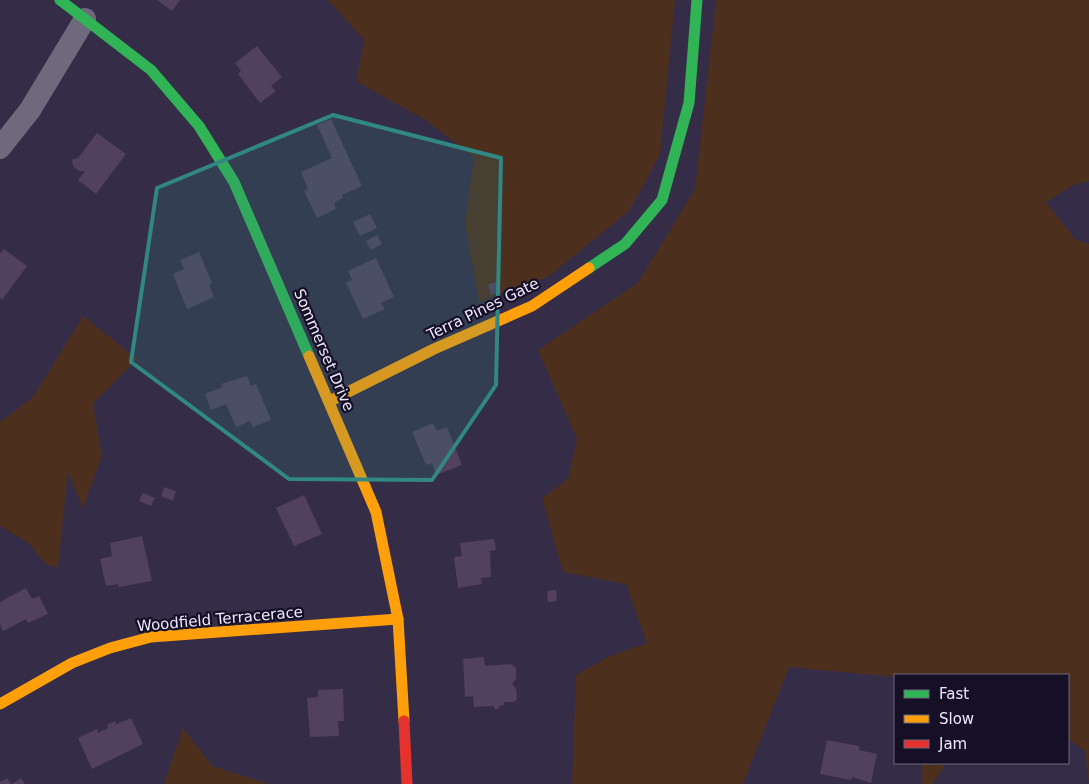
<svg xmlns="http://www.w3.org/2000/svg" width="1089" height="784" font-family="'DejaVu Sans',sans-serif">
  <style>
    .green { fill: #4d2f1e }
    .building { fill: #51405f }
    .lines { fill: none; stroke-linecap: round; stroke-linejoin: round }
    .street { stroke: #6f697e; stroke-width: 22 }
    .fast { stroke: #30b455; stroke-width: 11 }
    .slow { stroke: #ff9f0a; stroke-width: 11 }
    .jam { stroke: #e5322d; stroke-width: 11 }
    .marked { fill: #308783; fill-opacity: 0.2; stroke: #308783; stroke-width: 4; stroke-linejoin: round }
    .labels { text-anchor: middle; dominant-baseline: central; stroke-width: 4.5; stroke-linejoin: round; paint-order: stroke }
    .street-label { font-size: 15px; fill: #ede9fd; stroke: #161027 }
  </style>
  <rect width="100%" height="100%" fill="#352c48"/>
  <g class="green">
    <path d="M 328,0 L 675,0 L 660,154 L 630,210 L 548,277 L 479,302 L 465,223 L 474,157 L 427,121 L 356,81 L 364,40 Z"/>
    <path d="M 716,0 L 1089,0 L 1089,181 L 1073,185 L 1046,202 L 1075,239 L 1089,244 L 1089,784 L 1085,751 L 1068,739 L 1068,675 L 895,677 L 789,667 L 743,784 L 572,784 L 576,675 L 608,657 L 647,643 L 626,584 L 563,572 L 542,498 L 568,479 L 577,439 L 538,350 L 638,283 L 695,189 Z"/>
    <path d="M 83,316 L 137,359 L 93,404 L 102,456 L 83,508 L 68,472 L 58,568 L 46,564 L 27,542 L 0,526 L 0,422 L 33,397 Z"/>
    <path d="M 183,728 L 212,766 L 269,784 L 164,784 Z"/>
    <path d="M 922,763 L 946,763 L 933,784 L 922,784 Z"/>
  </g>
  <g class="building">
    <path d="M 157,0 L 180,0 L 172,11 Z"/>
    <path d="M 257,46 L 282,77 L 271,86 L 276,91 L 260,103 L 238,74 L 241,71 L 235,63 Z"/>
    <path d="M 331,119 L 362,186 L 342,195 L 343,198 L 334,203 L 336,209 L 317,218 L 304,191 L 308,189 L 301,172 L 332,158 L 317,125 Z"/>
    <path d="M 97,133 L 126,154 L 96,194 L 78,180 L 85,171 L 79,171 L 73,166 L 72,159 L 78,158 Z"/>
    <path d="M 370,214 L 377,228 L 360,236 L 353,222 Z"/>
    <path d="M 377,235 L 382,244 L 371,250 L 366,241 Z"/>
    <path d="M 4,249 L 27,266 L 2,300 L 0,298 L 0,254 Z"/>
    <path d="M 199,252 L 212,283 L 209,285 L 214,297 L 187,309 L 173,274 L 184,269 L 180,260 Z"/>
    <path d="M 376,258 L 394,297 L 381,303 L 385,309 L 363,319 L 346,283 L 352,280 L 348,271 Z"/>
    <path d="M 498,282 L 501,292 L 491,295 L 488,284 Z"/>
    <path d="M 247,376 L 251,386 L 256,384 L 271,420 L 253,427 L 250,421 L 236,427 L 226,404 L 211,410 L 205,394 L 223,387 L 221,384 Z"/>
    <path d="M 433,423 L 437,431 L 447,427 L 462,465 L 436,475 L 432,463 L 426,465 L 412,432 Z"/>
    <path d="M 164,487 L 176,491 L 173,501 L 161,496 Z"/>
    <path d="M 143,493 L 155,498 L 151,506 L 139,501 Z"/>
    <path d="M 304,495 L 322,534 L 294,546 L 276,508 Z"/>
    <path d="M 142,536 L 152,581 L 119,587 L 118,584 L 106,586 L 100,559 L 112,556 L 110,543 Z"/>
    <path d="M 494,539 L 496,550 L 490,551 L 491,577 L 481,578 L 482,584 L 458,588 L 454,557 L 462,556 L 460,543 Z"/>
    <path d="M 26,588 L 32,599 L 39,596 L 48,614 L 28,623 L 26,619 L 3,631 L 0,624 L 0,602 Z"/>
    <path d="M 556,590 L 557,601 L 548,602 L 547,591 Z"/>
    <path d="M 484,657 L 485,666 L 511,664 L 516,668 L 516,679 L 512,684 L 516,688 L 517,699 L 514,702 L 504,702 L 504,705 L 499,706 L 499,709 L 494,709 L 494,706 L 474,707 L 473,696 L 465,697 L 463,659 Z"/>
    <path d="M 343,689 L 344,721 L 338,721 L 339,736 L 310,737 L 307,698 L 318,697 L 318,690 Z"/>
    <path d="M 131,718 L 143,744 L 92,769 L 78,738 L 97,729 L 98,733 L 108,728 L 107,725 L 115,721 L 116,724 Z"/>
    <path d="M 827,740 L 859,746 L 859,750 L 877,754 L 871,783 L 852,777 L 851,780 L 820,774 Z"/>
    <path d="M 7,778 L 11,784 L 0,784 L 0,782 Z"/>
    <path d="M 21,778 L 25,784 L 12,784 Z"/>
  </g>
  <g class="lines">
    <path class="street" d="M 0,148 L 30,110 L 85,19"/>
    <g class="fast">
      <path d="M 60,0 L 151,70 L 199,126 L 234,182 L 309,356"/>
      <path d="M 589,268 L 625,244 L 662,200 L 689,103 L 697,0"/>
    </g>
    <g class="slow">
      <path d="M 309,356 L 376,512 L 398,619 L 404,721"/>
      <path d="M 330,401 L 434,349 L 532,306 L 589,268"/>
      <path d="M 0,704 L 72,663 L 110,648 L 151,637 L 398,619"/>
    </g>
    <path class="jam" d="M 404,721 L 407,784"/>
  </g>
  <path class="marked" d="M 333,115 L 501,158 L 496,385 L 432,480 L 289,479 L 131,362 L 157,188 Z"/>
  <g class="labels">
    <g class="street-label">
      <text transform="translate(483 309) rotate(-26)">Terra Pines Gate</text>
      <text transform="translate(324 350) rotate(67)">Sommerset Drive</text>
      <text transform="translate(220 619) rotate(-5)">Woodfield Terracerace</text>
    </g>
  </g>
  <rect x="894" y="674" width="175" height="90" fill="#161027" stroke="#6c677d"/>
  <rect x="904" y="690" width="25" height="8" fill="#30b455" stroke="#6c677d"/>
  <text x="939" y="699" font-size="15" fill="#ede9fd">Fast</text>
  <rect x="904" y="715" width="25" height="8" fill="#ff9f0a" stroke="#6c677d"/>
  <text x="939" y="724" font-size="15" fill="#ede9fd">Slow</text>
  <rect x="904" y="740" width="25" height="8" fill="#e5322d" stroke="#6c677d"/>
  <text x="939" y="749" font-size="15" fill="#ede9fd">Jam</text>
</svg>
